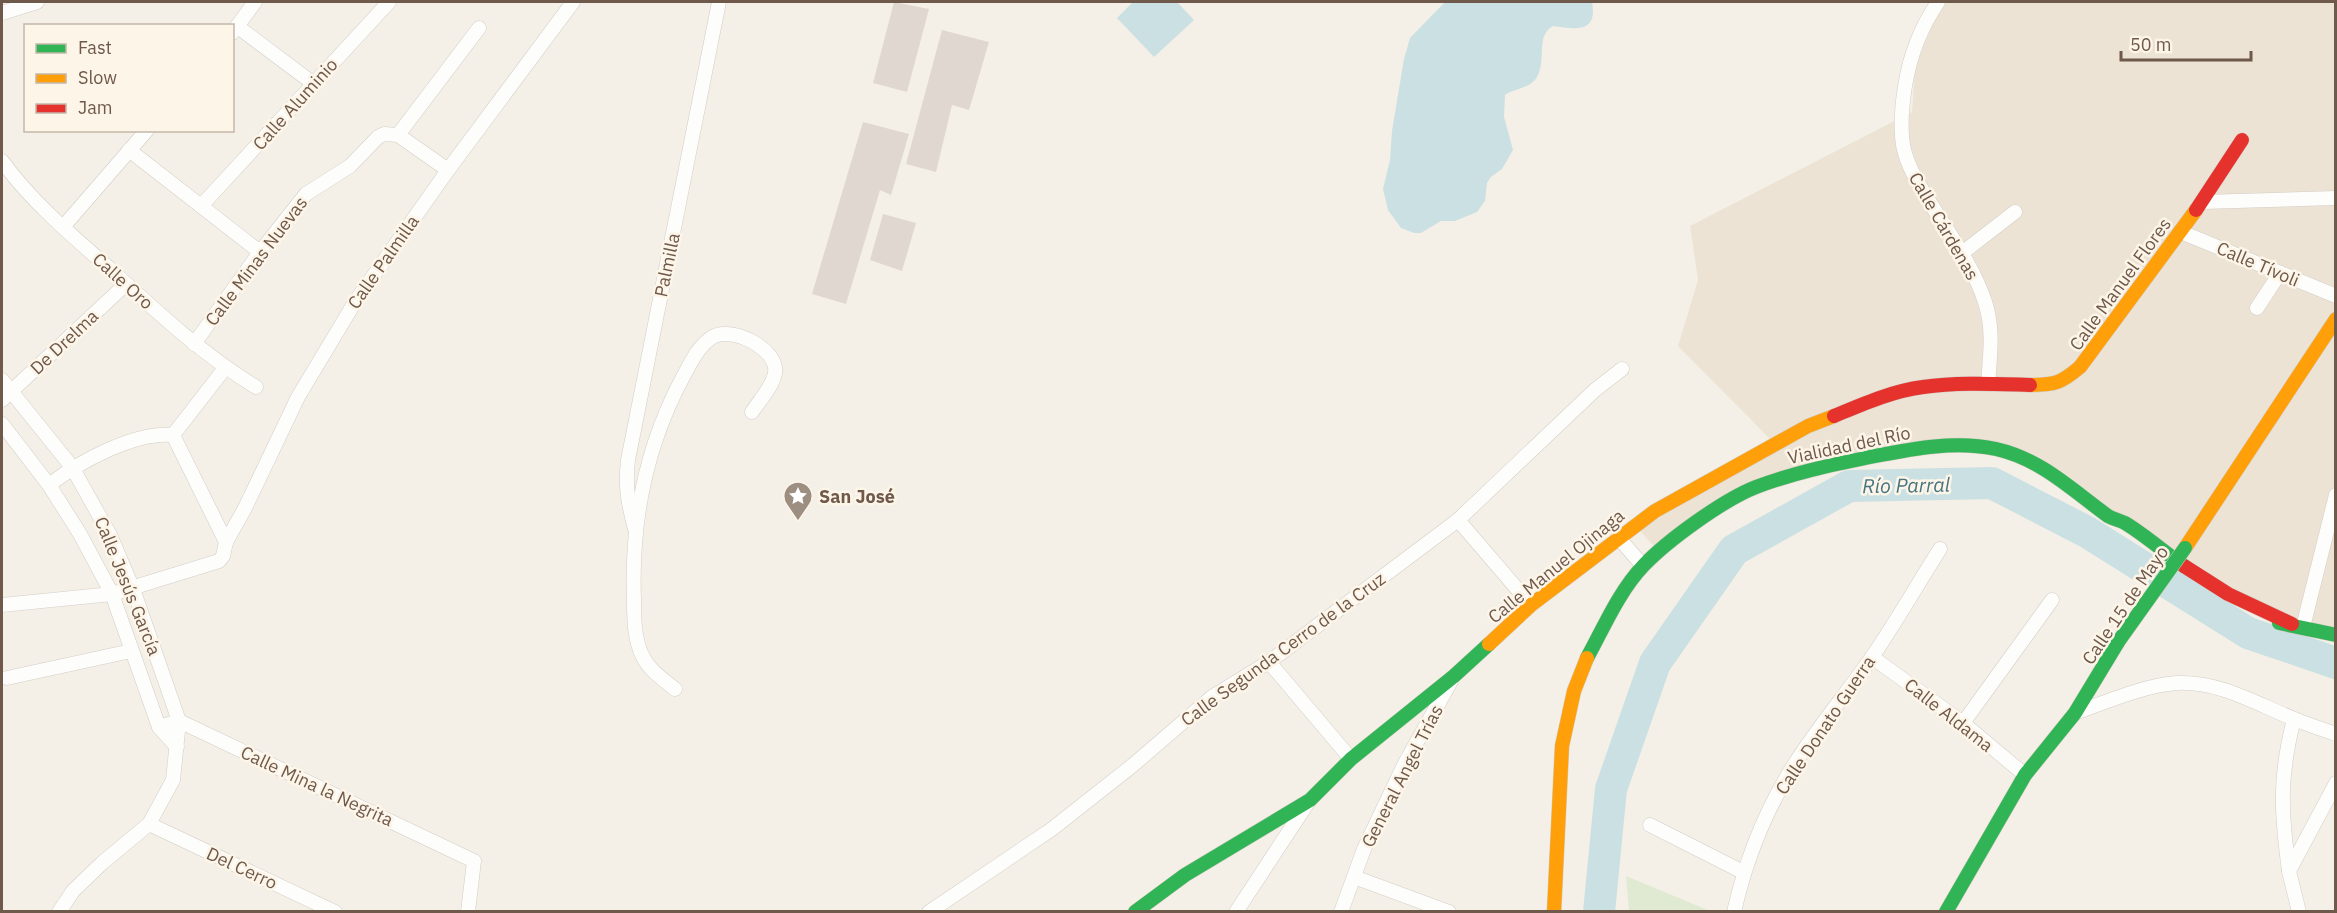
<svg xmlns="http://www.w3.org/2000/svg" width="2337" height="913" font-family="'IBM Plex Sans',sans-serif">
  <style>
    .residential { fill: #ede3d5 }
    .green { fill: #e0ead3 }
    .water { fill: #cbe0e2 }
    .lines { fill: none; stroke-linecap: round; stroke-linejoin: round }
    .river { stroke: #cbe0e2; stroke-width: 32 }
    .building { fill: #e0d8d0 }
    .street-casing { stroke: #d3cdc6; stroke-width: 15 }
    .fast-casing { stroke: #d3ccc4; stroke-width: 15 }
    .slow-casing { stroke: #d3ccc4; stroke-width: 15 }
    .jam-casing { stroke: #d3ccc4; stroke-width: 15 }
    .street { stroke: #fdfdfb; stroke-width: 14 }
    .fast { stroke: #30b455; stroke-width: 14 }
    .slow { stroke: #ff9f0a; stroke-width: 14 }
    .jam { stroke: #e5322d; stroke-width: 14 }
    .fast-bridge-casing { stroke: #d3ccc4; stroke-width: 15; stroke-linecap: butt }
    .fast-bridge { stroke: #30b455; stroke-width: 14 }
    .labels { text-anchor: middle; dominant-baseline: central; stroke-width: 5; stroke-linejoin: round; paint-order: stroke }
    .street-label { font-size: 18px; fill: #6e594b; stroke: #fdf5e8 }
    .poi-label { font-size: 18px; font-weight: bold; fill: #6e594b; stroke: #fdf5e8; text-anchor: start }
    .water-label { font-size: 20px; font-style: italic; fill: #477480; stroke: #fdf5e8 }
  </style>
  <rect width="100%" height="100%" fill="#f4f0e7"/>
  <path class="residential" d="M 1946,2 L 2335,2 L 2335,630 L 2255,607 L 1997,443 L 1767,479 L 1660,553 L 1633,523 L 1771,440 L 1678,346 L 1698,280 L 1690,226 L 1912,112 L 1915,70 L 1934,14 Z"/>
  <path class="green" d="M 1626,876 L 1710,911 L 1629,911 Z"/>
  <g class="water">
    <path d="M 1133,2 L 1177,2 L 1194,20 L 1154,57 L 1117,18 Z"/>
    <path d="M 1445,2 L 1592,2 C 1598,34 1575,29 1553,26 C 1535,36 1547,60 1537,77 C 1530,89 1515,88 1505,95 L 1504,117 L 1513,150 L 1502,169 L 1491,177 L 1487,183 L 1485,201 L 1477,212 L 1455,221 L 1441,221 L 1421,233 L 1414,233 L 1401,228 L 1388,210 L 1383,189 L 1390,160 L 1392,131 L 1404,59 L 1410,38 Z"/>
  </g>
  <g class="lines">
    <path class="river" d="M 1599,912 L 1611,789 L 1655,663 L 1734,550 L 1849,486 L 1992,483 L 2087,532 L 2248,633 L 2336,663"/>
  </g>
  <g class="building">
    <path d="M 894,2 L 929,9 L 907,92 L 873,83 Z"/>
    <path d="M 942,30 L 989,42 L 969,110 L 952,105 L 936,172 L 906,164 Z"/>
    <path d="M 863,122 L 909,134 L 891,195 L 880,190 L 846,304 L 812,294 Z"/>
    <path d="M 883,214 L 916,223 L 902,271 L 870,260 Z"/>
  </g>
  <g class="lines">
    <g class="street-casing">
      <g id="street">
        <path d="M 1938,2 C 1921,27 1910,55 1905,86 C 1902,105 1900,126 1903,145 C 1907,167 1921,188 1932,206 C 1951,236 1974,268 1985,302 C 1994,329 1990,356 1988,384"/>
        <path d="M 2,13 L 37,2"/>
        <path d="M 238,27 L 314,84"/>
        <path d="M 232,33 L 255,2"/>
        <path d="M 398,135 L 479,28"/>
        <path d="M 129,150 L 260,252"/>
        <path d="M 2,161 C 31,201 71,235 109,268 C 156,311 202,354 256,387"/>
        <path d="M 2202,202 L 2336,198"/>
        <path d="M 201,206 L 389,2"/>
        <path d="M 63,227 L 147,130"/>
        <path d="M 2181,232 L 2336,296"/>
        <path d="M 1962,253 L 2015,212"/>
        <path d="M 2257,308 L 2280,273"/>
        <path d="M 194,344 L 260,252 L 306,194 L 350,166 L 378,137 L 384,134 L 398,135 L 448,170"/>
        <path d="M 2,380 L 72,467 L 110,535 L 133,589 L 179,721 L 173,780 L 149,824 L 102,863 L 73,891 L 59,912"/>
        <path d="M 2,400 L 126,284"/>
        <path d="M 2,424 L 49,485 L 80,534 L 112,594 L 159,727 L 177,747"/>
        <path d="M 49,485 C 79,462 135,431 173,435 L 225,368"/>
        <path d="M 1458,520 L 1531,605"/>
        <path d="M 635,529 C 628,503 625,487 628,460 L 719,2"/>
        <path d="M 1618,537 L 1643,566"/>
        <path d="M 226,542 L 245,508 L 298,397 L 355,302 L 448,170 L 573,2"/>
        <path d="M 2,605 L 112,594 L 219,561 L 223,556 L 226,542 L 173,435"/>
        <path d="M 2303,627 L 2336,495"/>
        <path d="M 1872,657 L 1963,723 L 2025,775"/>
        <path d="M 1269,662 L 1351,759"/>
        <path d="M 7,678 L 131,651"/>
        <path d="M 675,689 C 664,680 649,670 643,657 C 634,639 634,619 634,599 C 631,520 646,445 684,375 C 691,362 698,347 711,338 C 730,324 779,349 775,373 C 773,386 759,401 752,412"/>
        <path d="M 2075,713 C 2106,702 2145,685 2177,683 C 2219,681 2255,703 2292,718 C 2306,724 2321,729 2336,734"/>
        <path d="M 1963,723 L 2052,600"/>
        <path d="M 159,727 L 179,721 L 474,861 L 468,912"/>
        <path d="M 149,824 L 335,912"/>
        <path d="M 1650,825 L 1743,872"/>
        <path d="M 2289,871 C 2281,812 2279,777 2294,719"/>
        <path d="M 1354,877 L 1449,912"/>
        <path d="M 929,912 L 1052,829 L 1133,765 L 1212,697 L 1269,662 L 1458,520 L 1595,390 L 1622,369"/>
        <path d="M 1236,912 L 1307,804"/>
        <path d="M 1341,912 L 1364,849 L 1404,765 L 1451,681"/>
        <path d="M 1734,912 C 1746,859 1765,811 1794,765 C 1818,727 1847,693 1872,657 C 1896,622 1917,585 1940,549"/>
        <path d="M 2299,912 L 2289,871 L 2336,783"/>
      </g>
    </g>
    <g class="fast-casing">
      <g id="fast">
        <path d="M 2279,623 L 2336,635"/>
        <path d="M 1587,658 C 1604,627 1619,591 1644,565 C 1668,540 1723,500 1756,487 C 1793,473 1831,465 1870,457 C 1911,449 1954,440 1996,449 C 2041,459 2072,490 2108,516 C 2113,519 2119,520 2125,523 C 2145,535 2164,552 2184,566"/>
        <path d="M 1135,912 L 1185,875 L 1310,800 L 1351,759 L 1454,676 L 1489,644"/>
        <path d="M 1946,912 L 2025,775 L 2075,713 L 2118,642"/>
      </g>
    </g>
    <g class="slow-casing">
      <g id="slow">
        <path d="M 2030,385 C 2055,385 2061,383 2080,367 L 2196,210"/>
        <path d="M 2185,548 L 2336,319"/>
        <path d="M 1489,644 L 1531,605 L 1655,511 L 1808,426 L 1834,416"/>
        <path d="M 1554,912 L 1562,746 L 1574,691 L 1587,658"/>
      </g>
    </g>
    <g class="jam-casing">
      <g id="jam">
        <path d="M 2196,210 L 2242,140"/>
        <path d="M 1834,416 C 1863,404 1892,391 1923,387 C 1958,382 1995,384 2030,385"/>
        <path d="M 2184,566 L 2228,594 L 2292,624"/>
      </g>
    </g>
    <use href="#street" class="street"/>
    <use href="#fast" class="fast"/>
    <use href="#slow" class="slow"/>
    <use href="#jam" class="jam"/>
    <g class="fast-bridge-casing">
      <path id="fast-bridge" d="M 2118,642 L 2185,548"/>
    </g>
    <use href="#fast-bridge" class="fast-bridge"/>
  </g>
  <defs>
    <g id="sight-pin" transform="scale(1.5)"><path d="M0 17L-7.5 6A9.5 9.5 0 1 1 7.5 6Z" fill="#9d8e82" stroke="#fdf5e8"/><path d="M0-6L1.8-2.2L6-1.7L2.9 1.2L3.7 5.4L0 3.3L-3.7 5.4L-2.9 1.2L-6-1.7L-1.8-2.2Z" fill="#fff"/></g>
  </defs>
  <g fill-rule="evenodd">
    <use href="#sight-pin" x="798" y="496"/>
  </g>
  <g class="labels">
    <g class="street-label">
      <text transform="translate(295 104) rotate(-48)">Calle Aluminio</text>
      <text transform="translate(1944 226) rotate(60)">Calle Cárdenas</text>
      <text transform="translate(256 261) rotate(-53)">Calle Minas Nuevas</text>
      <text transform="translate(383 262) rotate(-55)">Calle Palmilla</text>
      <text transform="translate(2258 264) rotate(23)">Calle Tívoli</text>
      <text transform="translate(667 265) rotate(-78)">Palmilla</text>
      <text transform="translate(123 281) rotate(42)">Calle Oro</text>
      <text transform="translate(2120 284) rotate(-54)">Calle Manuel Flores</text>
      <text transform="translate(64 342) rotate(-43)">De Drelma</text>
      <text transform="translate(1849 445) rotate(-12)">Vialidad del Río</text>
      <text transform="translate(1556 566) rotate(-39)">Calle Manuel Ojinaga</text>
      <text transform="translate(128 586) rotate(68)">Calle Jesús García</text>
      <text transform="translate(2125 605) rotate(-56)">Calle 15 de Mayo</text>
      <text transform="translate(1283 649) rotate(-36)">Calle Segunda Cerro de la Cruz</text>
      <text transform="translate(1949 715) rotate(38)">Calle Aldama</text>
      <text transform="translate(1825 725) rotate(-56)">Calle Donato Guerra</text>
      <text transform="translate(1402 776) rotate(-63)">General Angel Trías</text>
      <text transform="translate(317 786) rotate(25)">Calle Mina la Negrita</text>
      <text transform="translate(242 868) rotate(25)">Del Cerro</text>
    </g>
    <g class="poi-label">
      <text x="819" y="496">San José</text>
    </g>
    <g class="water-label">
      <text transform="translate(1906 485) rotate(-1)">Río Parral</text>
    </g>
  </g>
  <rect width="2337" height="913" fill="none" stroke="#6e594b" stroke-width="6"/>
  <rect x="24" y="24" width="210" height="108" fill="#fdf5e8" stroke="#c4b7a9" stroke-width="1.5"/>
  <rect x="36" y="44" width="30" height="9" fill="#30b455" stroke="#c4b7a9" stroke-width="1.5"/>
  <text x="78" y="54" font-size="18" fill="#6e594b">Fast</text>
  <rect x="36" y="74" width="30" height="9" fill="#ff9f0a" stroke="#c4b7a9" stroke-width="1.5"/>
  <text x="78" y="84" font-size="18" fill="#6e594b">Slow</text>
  <rect x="36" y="104" width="30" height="9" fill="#e5322d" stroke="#c4b7a9" stroke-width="1.5"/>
  <text x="78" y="114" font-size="18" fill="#6e594b">Jam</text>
  <path d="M2121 51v9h130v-9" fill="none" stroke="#6e594b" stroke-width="3"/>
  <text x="2130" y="51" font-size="18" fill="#6e594b" stroke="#fdf5e8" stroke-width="4.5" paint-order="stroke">50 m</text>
</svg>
